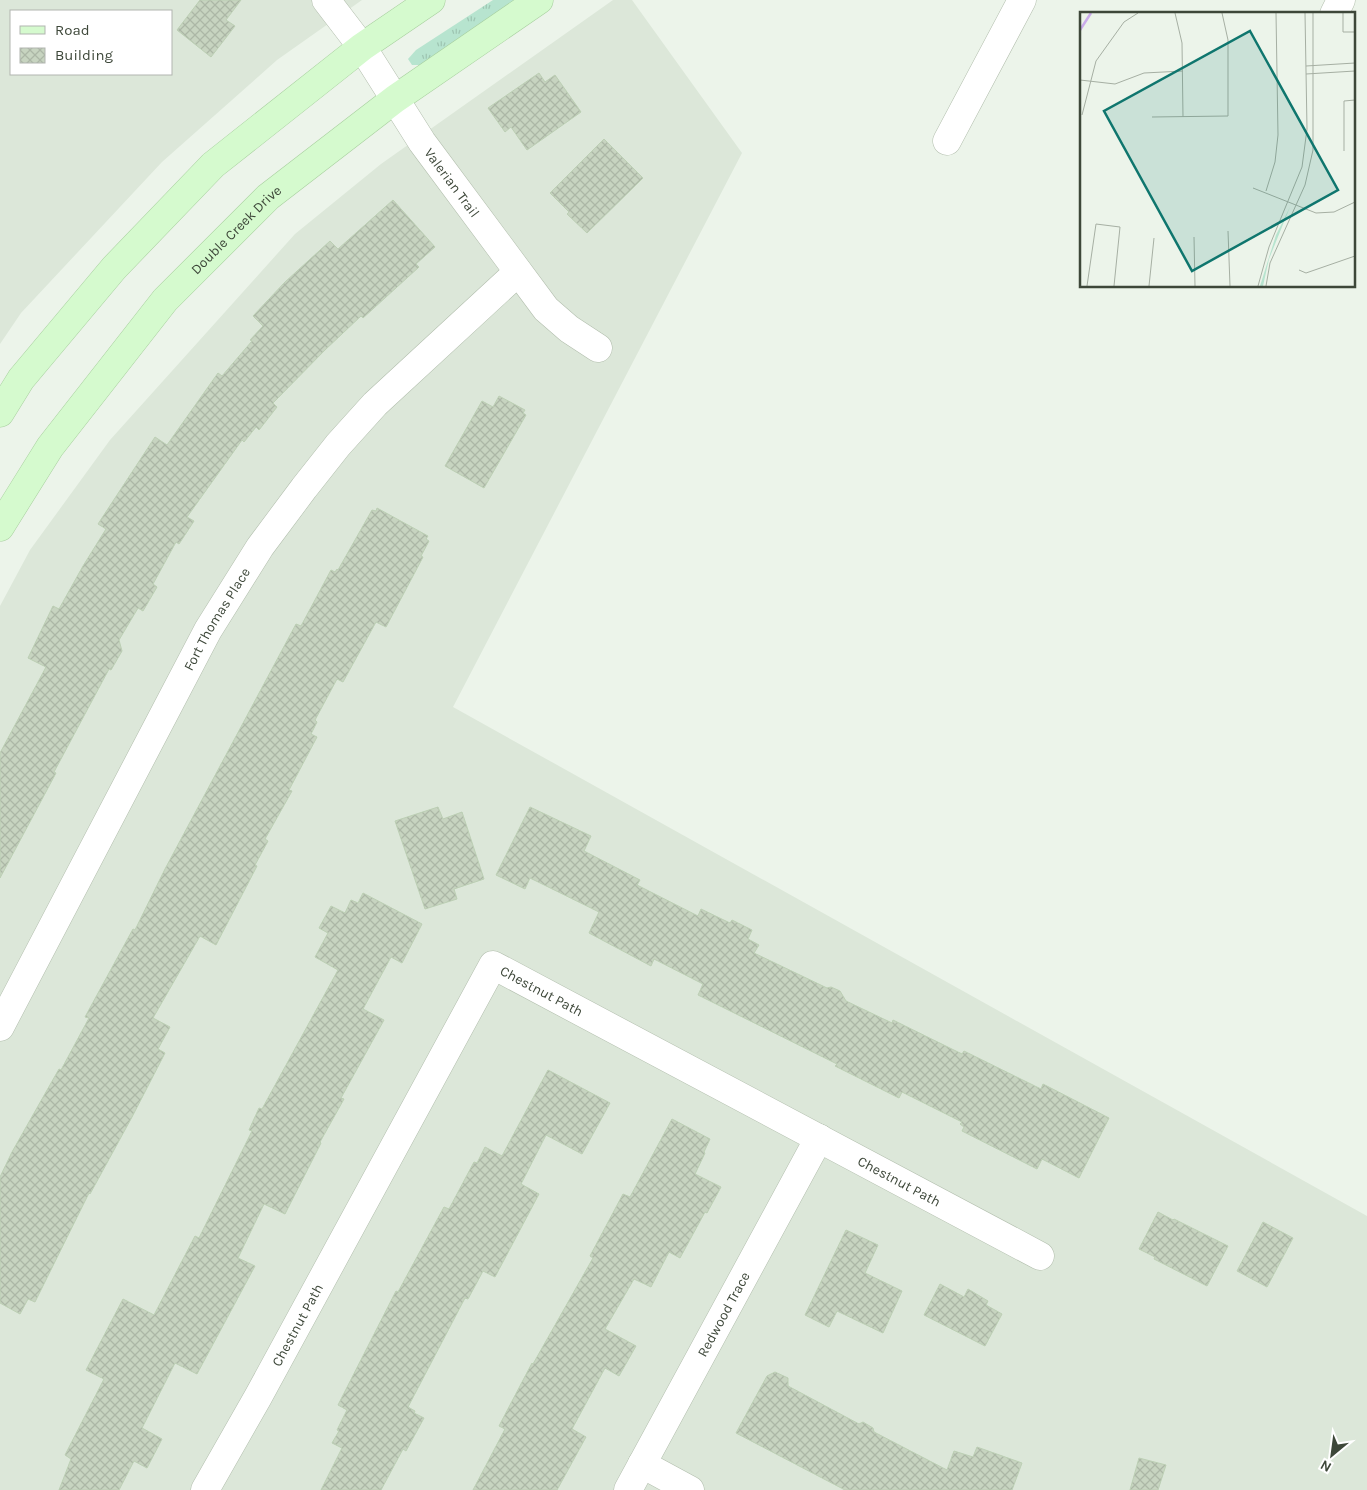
<svg xmlns="http://www.w3.org/2000/svg" width="1367" height="1490" font-family="Karla,sans-serif">
  <style>
    .residential { fill: #dce7d9; fill-rule: evenodd }
    .grass { fill: url(#grass-tufts) }
    .building { fill: url(#building-cross-hatch); stroke: #bccfb4 }
    .lines { fill: none; stroke-linecap: round; stroke-linejoin: round }
    .street-casing { stroke: #b2bead; stroke-width: 29 }
    .secondary-casing { stroke: #a7cf9e; stroke-width: 29 }
    .street { stroke: #fff; stroke-width: 28 }
    .secondary { stroke: #d5face; stroke-width: 28 }
    .labels { text-anchor: middle; dominant-baseline: central; stroke-width: 4; stroke-linejoin: round; paint-order: stroke }
    .street-label { font-size: 14px; fill: #3d4739; stroke: #fff }
    .inset-river { fill: none; stroke: #cbaceb; stroke-width: 2.5 }
    .inset-road { fill: none; stroke: #a6afa3; stroke-width: 1 }
    .view { fill: #0f766e; fill-opacity: 0.15; stroke: #0f766e; stroke-width: 2.5 }
    .inset-edge { fill: none; stroke: #3d4739; stroke-width: 2.5 }
  </style>
  <defs>
    <pattern id="grass-tufts" width="24" height="20" patternUnits="userSpaceOnUse" patternTransform="scale(1.25)"><rect width="24" height="20" fill="#b7e4cf"/><path d="M3 7l-1-3M5 7V3M7 7l1-3M15 17l-1-3M17 17v-4M19 17l1-3" fill="none" stroke="#9ec5b2"/></pattern>
    <pattern id="building-cross-hatch" width="8" height="8" patternUnits="userSpaceOnUse" patternTransform="scale(1.25)"><rect width="8" height="8" fill="#c7d4c0"/><path d="M0 0l8 8M0 8l8-8" fill="none" stroke="#acb7a6"/></pattern>
  </defs>
  <rect width="100%" height="100%" fill="#ecf4ea"/>
  <g class="residential">
    <path d="M 0,0 L 362,0 L 277,60 L 162,162 L 21,313 L 0,344 ZM 11,11 L 171,11 L 171,74 L 11,74 Z"/>
    <path d="M 613,0 L 632,0 L 742,153 L 453,707 L 1367,1216 L 1367,1490 L 0,1490 L 0,606 L 30,550 L 110,440 L 295,234 L 381,164 Z"/>
  </g>
  <path class="grass" d="M 493,0 L 516,0 L 420,65 L 412,65 L 408,59 L 416,50 Z"/>
  <g class="building">
    <path d="M 200,0 L 241,0 L 226,20 L 235,26 L 211,57 L 177,30 Z"/>
    <path d="M 539,73 L 545,82 L 555,75 L 581,112 L 527,150 L 511,127 L 505,132 L 488,108 Z"/>
    <path d="M 604,139 L 643,178 L 587,233 L 567,214 L 569,212 L 550,193 Z"/>
    <path d="M 393,200 L 435,247 L 416,264 L 419,267 L 363,318 L 361,316 L 325,350 L 273,403 L 277,407 L 259,430 L 256,427 L 244,442 L 242,440 L 187,517 L 194,521 L 179,544 L 176,542 L 153,584 L 157,587 L 143,611 L 138,608 L 119,640 L 122,651 L 111,670 L 109,669 L 54,772 L 56,773 L 0,878 L 0,753 L 46,667 L 28,658 L 53,606 L 59,609 L 83,566 L 106,529 L 98,524 L 155,437 L 167,445 L 218,373 L 222,376 L 252,341 L 250,340 L 263,326 L 253,316 L 285,282 L 330,241 L 338,249 Z"/>
    <path d="M 499,396 L 525,410 L 523,413 L 526,415 L 484,488 L 445,466 L 482,401 L 493,407 Z"/>
    <path d="M 377,508 L 428,536 L 426,539 L 429,541 L 421,556 L 423,557 L 386,627 L 376,622 L 343,682 L 337,679 L 315,720 L 317,722 L 311,734 L 317,737 L 289,790 L 292,791 L 265,839 L 268,841 L 255,865 L 257,866 L 216,945 L 200,936 L 153,1018 L 170,1027 L 158,1049 L 165,1053 L 132,1117 L 90,1194 L 89,1193 L 35,1302 L 28,1299 L 20,1314 L 0,1303 L 0,1177 L 12,1152 L 59,1069 L 61,1070 L 89,1018 L 85,1017 L 133,929 L 135,930 L 165,869 L 296,624 L 301,626 L 331,570 L 335,572 L 337,569 L 338,570 L 372,510 L 376,511 Z"/>
    <path d="M 438,807 L 443,819 L 462,812 L 484,879 L 454,889 L 457,899 L 425,909 L 395,821 Z"/>
    <path d="M 530,807 L 591,836 L 584,851 L 640,880 L 637,885 L 698,916 L 701,909 L 730,923 L 732,920 L 752,930 L 748,939 L 759,945 L 754,953 L 827,988 L 831,987 L 840,991 L 846,1001 L 892,1023 L 893,1020 L 962,1054 L 964,1051 L 1041,1089 L 1043,1084 L 1109,1118 L 1079,1178 L 1042,1159 L 1037,1169 L 962,1131 L 964,1127 L 960,1124 L 962,1122 L 902,1092 L 899,1098 L 835,1066 L 837,1064 L 698,995 L 703,984 L 654,959 L 651,966 L 589,933 L 599,912 L 530,878 L 525,889 L 496,875 Z"/>
    <path d="M 363,893 L 422,924 L 402,963 L 391,957 L 363,1009 L 384,1020 L 341,1098 L 344,1099 L 320,1142 L 321,1143 L 285,1214 L 264,1204 L 238,1258 L 255,1266 L 197,1374 L 175,1363 L 142,1428 L 162,1439 L 147,1468 L 134,1461 L 119,1490 L 59,1490 L 71,1459 L 65,1455 L 104,1379 L 86,1370 L 123,1299 L 154,1315 L 195,1236 L 199,1238 L 252,1131 L 249,1130 L 259,1108 L 262,1109 L 338,970 L 315,957 L 328,933 L 319,928 L 331,906 L 345,913 L 351,900 L 358,903 Z"/>
    <path d="M 548,1070 L 610,1103 L 582,1154 L 546,1135 L 521,1184 L 539,1194 L 495,1277 L 483,1271 L 468,1299 L 465,1298 L 408,1407 L 415,1411 L 414,1413 L 424,1418 L 406,1451 L 403,1449 L 381,1490 L 321,1490 L 342,1448 L 332,1443 L 339,1431 L 337,1430 L 347,1410 L 338,1405 L 396,1291 L 398,1292 L 444,1207 L 449,1209 L 474,1162 L 477,1163 L 485,1147 L 502,1156 Z"/>
    <path d="M 672,1119 L 710,1139 L 704,1152 L 705,1153 L 695,1174 L 721,1187 L 707,1213 L 705,1212 L 680,1258 L 669,1252 L 651,1287 L 634,1279 L 605,1329 L 636,1346 L 619,1376 L 605,1368 L 572,1429 L 586,1437 L 557,1490 L 473,1490 L 505,1429 L 499,1426 L 532,1363 L 533,1364 L 593,1258 L 590,1256 L 623,1194 L 630,1197 Z"/>
    <path d="M 1158,1212 L 1173,1220 L 1174,1219 L 1228,1246 L 1207,1286 L 1154,1259 L 1155,1257 L 1139,1249 Z"/>
    <path d="M 1263,1222 L 1293,1238 L 1267,1287 L 1237,1271 Z"/>
    <path d="M 846,1230 L 878,1245 L 865,1273 L 902,1291 L 883,1333 L 837,1311 L 829,1327 L 805,1315 Z"/>
    <path d="M 940,1284 L 964,1297 L 968,1289 L 988,1301 L 986,1305 L 1002,1314 L 985,1346 L 924,1315 Z"/>
    <path d="M 775,1372 L 788,1378 L 788,1386 L 859,1424 L 863,1422 L 873,1428 L 874,1432 L 947,1470 L 954,1451 L 973,1457 L 977,1447 L 1022,1463 L 1012,1490 L 845,1490 L 736,1433 L 767,1376 Z"/>
    <path d="M 1139,1458 L 1166,1465 L 1158,1490 L 1130,1490 Z"/>
  </g>
  <g class="lines">
    <g class="street-casing">
      <g id="street">
        <path id="s1" d="M 326,0 L 362,47 L 422,142 L 546,309 L 569,329 L 598,348"/>
        <path d="M 1334,14 L 1341,0"/>
        <path d="M 947,141 L 1022,0"/>
        <path id="s2" d="M 0,1027 L 208,630 L 260,547 L 304,488 L 338,445 L 375,404 L 518,272"/>
        <path d="M 642,1464 L 690,1490"/>
        <path id="s3" d="M 205,1490 L 258,1397 L 493,965 L 1040,1256"/>
        <path id="s4" d="M 628,1490 L 819,1138"/>
      </g>
    </g>
    <g class="secondary-casing">
      <g id="secondary">
        <path d="M 0,413 L 21,379 L 114,268 L 213,165 L 362,47 L 431,0"/>
        <path id="s5" d="M 0,527 L 50,447 L 165,300 L 268,197 L 395,99 L 539,0"/>
      </g>
    </g>
    <use href="#street" class="street"/>
    <use href="#secondary" class="secondary"/>
  </g>
  <g class="labels">
    <g class="street-label">
      <text stroke="none"><textPath href="#s1" startOffset="222">Valerian Trail</textPath></text>
      <text stroke="none"><textPath href="#s5" startOffset="381">Double Creek Drive</textPath></text>
      <text stroke="none"><textPath href="#s2" startOffset="462">Fort Thomas Place</textPath></text>
      <text stroke="none"><textPath href="#s3" startOffset="654">Chestnut Path</textPath></text>
      <text stroke="none"><textPath href="#s3" startOffset="1059">Chestnut Path</textPath></text>
      <text stroke="none"><textPath href="#s4" startOffset="200">Redwood Trace</textPath></text>
      <text stroke="none"><textPath href="#s3" startOffset="189">Chestnut Path</textPath></text>
    </g>
  </g>
  <g transform="translate(1080 12)">
    <rect width="275" height="275" fill="#ecf4ea"/>
    <path d="M 210,195 L 189,247 L 183,274 L 180,274 L 196,223 Z" fill="#b7e4cf"/>
    <path class="inset-river" d="M 0,18 L 11,1"/>
    <path class="inset-road" d="M 95,1 L 102,31 L 103,105M 263,1 L 263,20 L 275,20M 226,54 L 275,51M 226,62 L 275,59M 0,68 L 35,72 L 64,61 L 103,59M 2,103 L 16,49 L 44,10 L 58,1M 72,105 L 148,104 L 148,28 L 142,1M 264,139 L 264,89 L 275,88M 173,176 L 236,201 L 254,200 L 275,190M 186,179 L 195,150 L 198,123 L 196,1M 148,219 L 150,274M 114,225 L 115,274M 219,258 L 226,261 L 275,244M 7,274 L 16,212 L 40,215 L 34,274M 69,274 L 74,226M 178,274 L 189,235 L 222,155 L 227,117 L 225,1M 186,274 L 190,251 L 225,173 L 233,138 L 233,1"/>
    <path class="view" d="M 170,19 L 258,178 L 112,259 L 24,99 Z"/>
    <rect width="275" height="275" class="inset-edge"/>
  </g>
  <rect x="10" y="10" width="162" height="65" fill="#ffffff" stroke="#b1b5b0"/>
  <rect x="20" y="26" width="25" height="8" fill="#d5face" stroke="#b1b5b0"/>
  <text x="55" y="35" font-size="15" fill="#3d4739">Road</text>
  <rect x="20" y="48" width="25" height="15" fill="url(#building-cross-hatch)" stroke="#b1b5b0"/>
  <text x="55" y="60" font-size="15" fill="#3d4739">Building</text>
  <g transform="translate(1332 1455) rotate(209)" stroke="#ffffff" stroke-width="4" paint-order="stroke">
  <path d="M0-4L9 19L0 12L-9 19Z" fill="#3d4739"/>
  <text y="-8" font-size="14" font-weight="bold" text-anchor="middle" fill="#3d4739">N</text>
  </g>
</svg>
